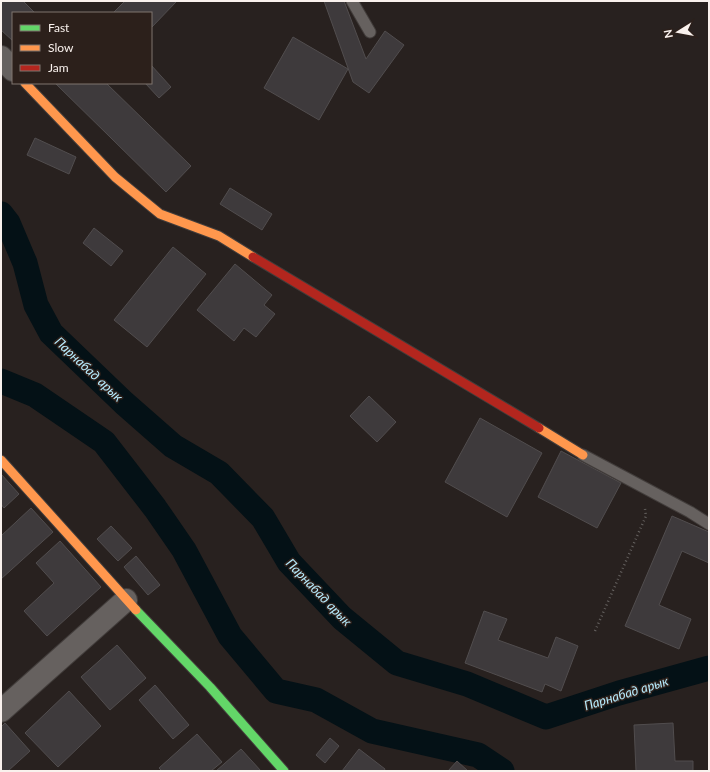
<svg xmlns="http://www.w3.org/2000/svg" width="710" height="772" font-family="Lato,sans-serif">
  <style>
    .lines { fill: none; stroke-linecap: round; stroke-linejoin: round }
    .canal { stroke: #041116; stroke-width: 25 }
    .building { fill: #3e3a3c; stroke: #514d4e }
    .lane-casing { stroke: #423d3b; stroke-width: 13 }
    .street-casing { stroke: #423d3b; stroke-width: 24 }
    .fast-casing { stroke: #423d3b; stroke-width: 11 }
    .slow-casing { stroke: #423d3b; stroke-width: 11 }
    .jam-casing { stroke: #423d3b; stroke-width: 11 }
    .path { stroke: #64605e; stroke-width: 2.5; stroke-dasharray: 1 3; stroke-linecap: butt }
    .lane { stroke: #66615f; stroke-width: 11 }
    .street { stroke: #66615f; stroke-width: 22 }
    .fast { stroke: #63d668; stroke-width: 9 }
    .slow { stroke: #ff974d; stroke-width: 9 }
    .jam { stroke: #b3261e; stroke-width: 9 }
    .labels { text-anchor: middle; dominant-baseline: central; stroke-width: 3; stroke-linejoin: round; paint-order: stroke }
    .water-label { font-size: 13px; font-style: italic; fill: #b7ecfe; stroke: #2c201b }
  </style>
  <rect width="100%" height="100%" fill="#28211f"/>
  <g class="lines">
    <g class="canal">
      <path d="M 1,214 L 8,223 L 25,263 L 36,305 L 51,333 L 124,403 L 173,446 L 219,473 L 263,518 L 289,562 L 342,618 L 397,663 L 467,684 L 546,717 L 619,693 L 709,668"/>
      <path d="M 1,381 L 35,395 L 104,442 L 155,508 L 184,550 L 230,636 L 276,691 L 316,700 L 372,731 L 478,755 L 502,771"/>
    </g>
  </g>
  <g class="building">
    <path d="M 1,1 L 23,1 L 35,13 L 13,13 L 13,41 L 1,30 Z"/>
    <path d="M 125,1 L 175,1 L 176,2 L 151,28 L 151,13 L 113,13 Z"/>
    <path d="M 324,1 L 344,1 L 366,59 L 385,31 L 404,45 L 369,93 L 353,82 Z"/>
    <path d="M 293,37 L 348,69 L 319,120 L 264,88 Z"/>
    <path d="M 151,65 L 171,87 L 159,98 L 145,83 L 151,83 Z"/>
    <path d="M 55,83 L 106,83 L 191,166 L 166,192 Z"/>
    <path d="M 35,138 L 76,157 L 69,174 L 27,155 Z"/>
    <path d="M 230,188 L 272,214 L 262,230 L 220,204 Z"/>
    <path d="M 94,228 L 123,251 L 111,266 L 83,243 Z"/>
    <path d="M 173,247 L 206,274 L 147,347 L 114,320 Z"/>
    <path d="M 235,264 L 272,295 L 264,305 L 275,314 L 256,337 L 244,328 L 234,341 L 197,310 Z"/>
    <path d="M 369,396 L 396,422 L 377,442 L 350,416 Z"/>
    <path d="M 480,418 L 542,453 L 507,517 L 445,482 Z"/>
    <path d="M 561,451 L 621,483 L 597,528 L 538,497 Z"/>
    <path d="M 1,474 L 19,494 L 4,508 L 1,504 Z"/>
    <path d="M 31,508 L 53,532 L 1,579 L 1,536 Z"/>
    <path d="M 672,516 L 709,532 L 709,563 L 682,551 L 659,605 L 691,619 L 679,649 L 625,626 Z"/>
    <path d="M 111,526 L 132,548 L 118,561 L 97,539 Z"/>
    <path d="M 60,541 L 101,587 L 47,636 L 24,611 L 54,583 L 36,563 Z"/>
    <path d="M 136,556 L 160,585 L 148,595 L 124,567 Z"/>
    <path d="M 484,611 L 507,619 L 498,640 L 548,658 L 556,637 L 578,646 L 561,691 L 545,684 L 542,692 L 465,663 Z"/>
    <path d="M 117,645 L 146,678 L 110,710 L 81,677 Z"/>
    <path d="M 155,685 L 189,725 L 173,739 L 139,700 Z"/>
    <path d="M 69,691 L 101,726 L 58,767 L 25,733 Z"/>
    <path d="M 5,723 L 30,751 L 8,771 L 1,771 L 1,727 Z"/>
    <path d="M 673,723 L 675,761 L 693,761 L 693,771 L 636,771 L 634,725 Z"/>
    <path d="M 197,734 L 222,762 L 211,771 L 162,771 L 159,768 Z"/>
    <path d="M 330,738 L 339,746 L 325,763 L 316,755 Z"/>
    <path d="M 241,749 L 261,771 L 216,771 Z"/>
    <path d="M 359,749 L 385,769 L 384,771 L 342,771 Z"/>
    <path d="M 457,761 L 468,771 L 448,771 Z"/>
  </g>
  <g class="lines">
    <g class="lane-casing">
      <g id="lane">
        <path d="M 352,1 L 370,32"/>
        <path d="M 583,455 L 690,512 L 709,524"/>
      </g>
    </g>
    <g class="street-casing">
      <g id="street">
        <path d="M 1,57 L 13,70"/>
        <path d="M 1,711 L 126,600"/>
      </g>
    </g>
    <g class="fast-casing">
      <path id="fast" d="M 136,610 L 210,687 L 284,771"/>
    </g>
    <g class="slow-casing">
      <g id="slow">
        <path d="M 25,83 L 115,177 L 160,214 L 219,236 L 253,257"/>
        <path d="M 539,428 L 583,455"/>
        <path d="M 1,460 L 136,610"/>
      </g>
    </g>
    <g class="jam-casing">
      <path id="jam" d="M 253,257 L 539,428"/>
    </g>
    <path class="path" d="M 595,631 L 646,516 L 645,509"/>
    <use href="#lane" class="lane"/>
    <use href="#street" class="street"/>
    <use href="#fast" class="fast"/>
    <use href="#slow" class="slow"/>
    <use href="#jam" class="jam"/>
  </g>
  <g class="labels">
    <g class="water-label">
      <text transform="translate(89 369) rotate(43)">Парнабад арык</text>
      <text transform="translate(319 592) rotate(46)">Парнабад арык</text>
      <text transform="translate(626 693) rotate(-17)">Парнабад арык</text>
    </g>
  </g>
  <rect width="710" height="772" fill="none" stroke="#f9f1ed" stroke-width="4"/>
  <rect x="12" y="12" width="140" height="72" fill="#2c201b" stroke="#7e746f"/>
  <rect x="20" y="25" width="20" height="6" fill="#63d668" stroke="#7e746f"/>
  <text x="48" y="32" font-size="12" fill="#f9f1ed">Fast</text>
  <rect x="20" y="45" width="20" height="6" fill="#ff974d" stroke="#7e746f"/>
  <text x="48" y="52" font-size="12" fill="#f9f1ed">Slow</text>
  <rect x="20" y="65" width="20" height="6" fill="#b3261e" stroke="#7e746f"/>
  <text x="48" y="72" font-size="12" fill="#f9f1ed">Jam</text>
  <g transform="translate(678 32) rotate(259)" stroke="#2c201b" stroke-width="3" paint-order="stroke">
  <path d="M0-3L7 15L0 10L-7 15Z" fill="#f9f1ed"/>
  <text y="-6" font-size="11" font-weight="bold" text-anchor="middle" fill="#f9f1ed">N</text>
  </g>
</svg>
